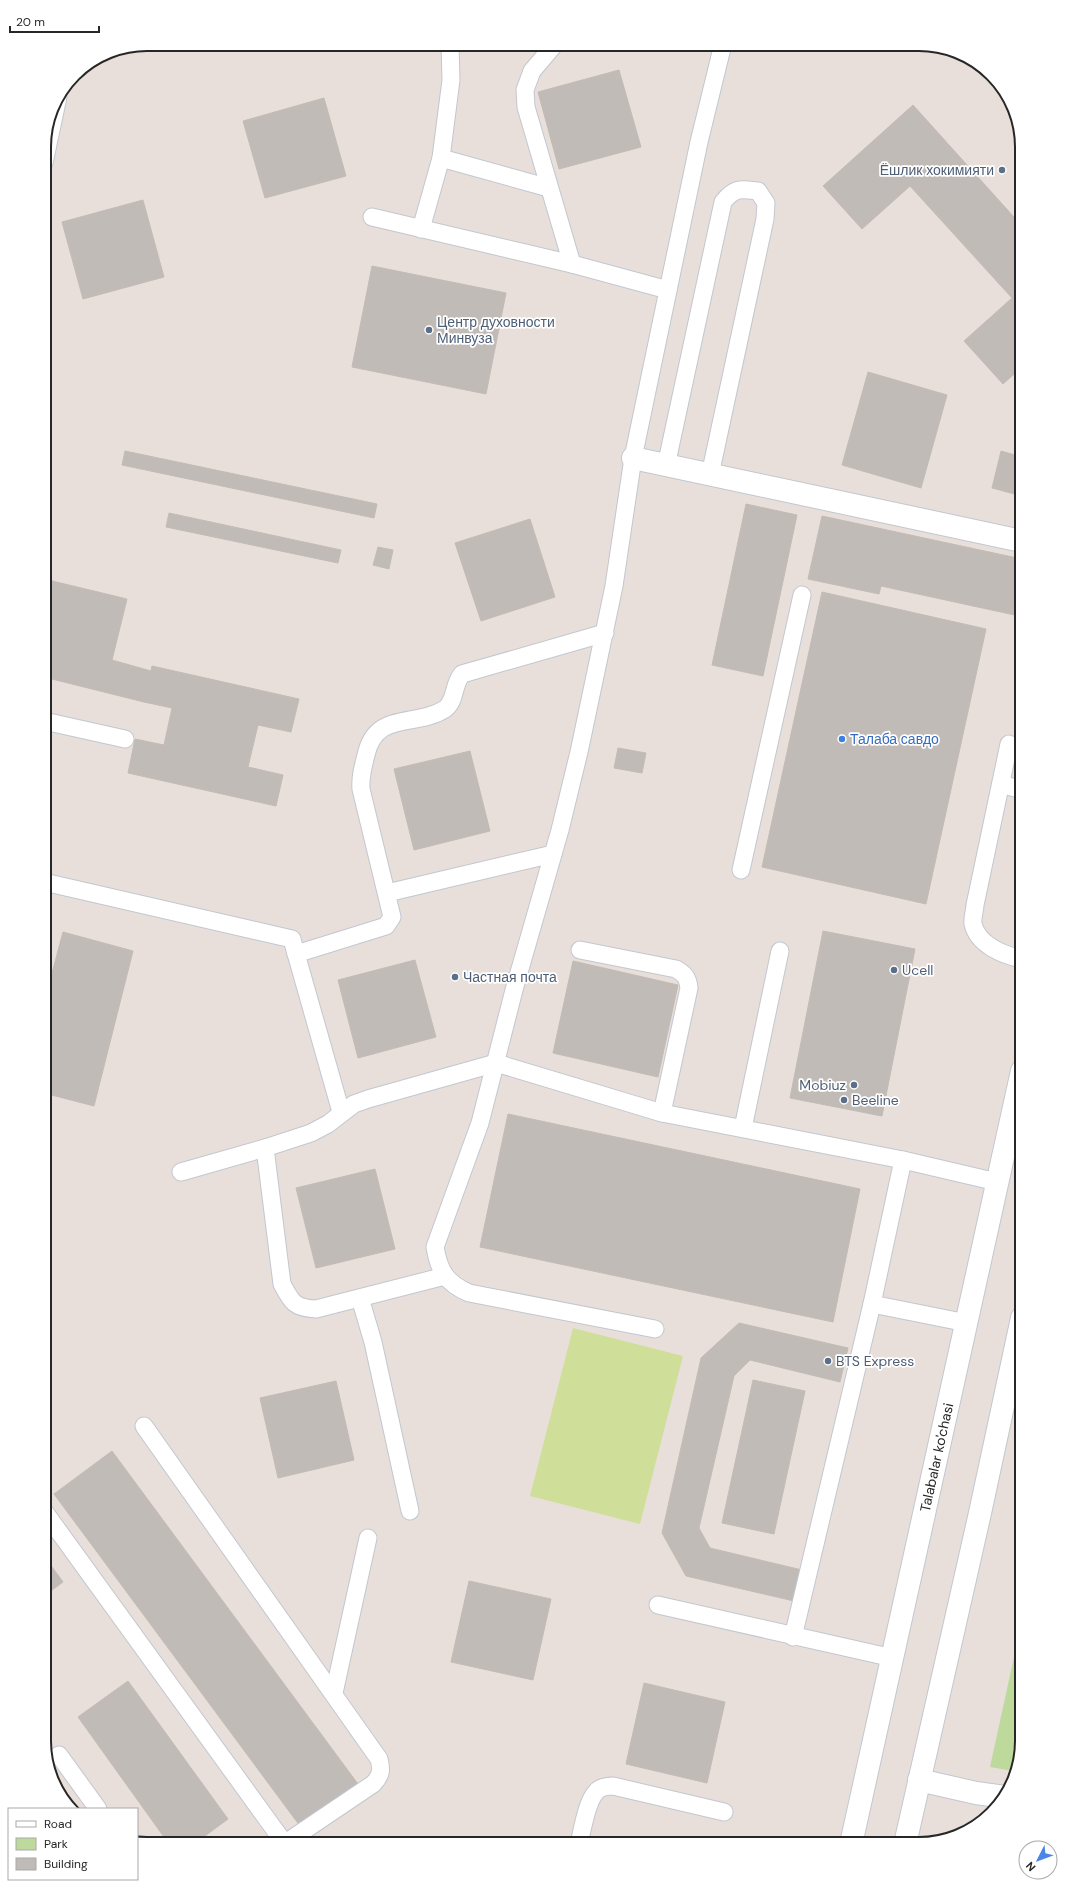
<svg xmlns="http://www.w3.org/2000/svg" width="1066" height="1888" font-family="'DM Sans',sans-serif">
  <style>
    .green { fill: #bdd99c }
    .pitch { fill: #cfdf99 }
    .building { fill: #c0bbb6; stroke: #c3bbb4 }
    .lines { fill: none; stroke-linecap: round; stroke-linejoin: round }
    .service-casing { stroke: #c2c7d0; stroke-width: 19 }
    .minor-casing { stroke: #c2c7d0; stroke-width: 24 }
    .secondary-casing { stroke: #c2c7d0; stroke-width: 24 }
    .service { stroke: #fff; stroke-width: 17 }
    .minor { stroke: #fff; stroke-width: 22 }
    .secondary { stroke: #fff; stroke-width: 22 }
    .service-dot { fill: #5c6f8a; stroke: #fff; stroke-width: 1.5 }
    .shop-dot { fill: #3f7fe0; stroke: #fff; stroke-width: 1.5 }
    .labels { text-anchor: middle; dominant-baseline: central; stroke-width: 3.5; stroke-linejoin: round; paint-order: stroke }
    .service-label { font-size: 14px; fill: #4e5e75; stroke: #fff; text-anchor: start }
    .shop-label { font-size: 14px; fill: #366cbe; stroke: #fff; text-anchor: start }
    .street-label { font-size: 14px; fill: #272727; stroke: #fff }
    .rim { fill: none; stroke: #272727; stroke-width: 2 }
  </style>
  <rect width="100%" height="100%" fill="#e8dfda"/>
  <path class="green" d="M 1022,1620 L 1022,1741 L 1013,1771 L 990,1767 Z"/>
  <path class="pitch" d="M 573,1328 L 683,1356 L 640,1524 L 530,1496 Z"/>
  <g class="building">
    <path d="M 167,44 L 145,50 L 144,45 L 147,44 Z"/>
    <path d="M 619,70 L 641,147 L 559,169 L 538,92 Z"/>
    <path d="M 324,98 L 346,176 L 265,198 L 243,121 Z"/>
    <path d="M 913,105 L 1022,226 L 1022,367 L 1003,384 L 964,341 L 1012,298 L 910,186 L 862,229 L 823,186 Z"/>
    <path d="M 143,200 L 164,277 L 83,299 L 62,222 Z"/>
    <path d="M 372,266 L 506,293 L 486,394 L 352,367 Z"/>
    <path d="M 868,372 L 947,395 L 921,488 L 842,465 Z"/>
    <path d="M 125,451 L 377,504 L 374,518 L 122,465 Z"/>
    <path d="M 1001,451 L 1022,457 L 1022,496 L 992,488 Z"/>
    <path d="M 746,504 L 797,515 L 763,676 L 712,665 Z"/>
    <path d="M 169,513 L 341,550 L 338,563 L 166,527 Z"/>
    <path d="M 822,516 L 952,544 L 941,599 L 881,586 L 879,594 L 808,579 Z"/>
    <path d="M 530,519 L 555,597 L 481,621 L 455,543 Z"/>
    <path d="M 952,544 L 1022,559 L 1022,602 L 1019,616 L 941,599 Z"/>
    <path d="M 378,547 L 393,550 L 389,569 L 373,565 Z"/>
    <path d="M 44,579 L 127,599 L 112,660 L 151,671 L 144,702 L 44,677 Z"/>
    <path d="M 822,592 L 986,629 L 926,904 L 762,867 Z"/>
    <path d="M 152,666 L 299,699 L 291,732 L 258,725 L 248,767 L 283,775 L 276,806 L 128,773 L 135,739 L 164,745 L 172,708 L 144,702 Z"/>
    <path d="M 618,748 L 646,753 L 642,773 L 614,768 Z"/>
    <path d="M 470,751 L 490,831 L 414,850 L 394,769 Z"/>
    <path d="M 823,931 L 915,949 L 882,1116 L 790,1098 Z"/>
    <path d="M 63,932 L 133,951 L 94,1106 L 44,1093 L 44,1003 Z"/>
    <path d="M 415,960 L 436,1037 L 358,1058 L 338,980 Z"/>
    <path d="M 573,961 L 678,985 L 658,1077 L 553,1053 Z"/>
    <path d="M 508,1114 L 860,1189 L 833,1322 L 480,1247 Z"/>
    <path d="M 375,1169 L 395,1249 L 316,1268 L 296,1188 Z"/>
    <path d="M 739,1323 L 848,1348 L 840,1382 L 750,1360 L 734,1376 L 699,1528 L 710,1548 L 802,1570 L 794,1601 L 686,1576 L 662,1533 L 701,1358 Z"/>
    <path d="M 753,1380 L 805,1391 L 774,1534 L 722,1523 Z"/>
    <path d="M 336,1381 L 354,1460 L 278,1478 L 260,1398 Z"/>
    <path d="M 112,1451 L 358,1784 L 300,1826 L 54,1494 Z"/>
    <path d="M 44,1556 L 63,1582 L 44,1596 Z"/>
    <path d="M 469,1581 L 551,1599 L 533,1680 L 451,1662 Z"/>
    <path d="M 128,1681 L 228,1819 L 194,1844 L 169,1844 L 78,1717 Z"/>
    <path d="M 644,1683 L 725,1702 L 707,1783 L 626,1764 Z"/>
  </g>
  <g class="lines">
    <g class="service-casing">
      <g id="service">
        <path d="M 555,44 L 532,71 L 525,90 L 526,107 L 572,264"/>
        <path d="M 441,158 L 549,188"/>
        <path d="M 44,163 L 58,97"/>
        <path d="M 372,217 L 572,264 L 668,290"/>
        <path d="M 421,229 L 441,158 L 451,80 L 450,44"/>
        <path d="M 666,466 L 723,202 C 735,187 741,189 758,191 L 766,203 L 765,219 L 710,475"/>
        <path d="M 44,721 L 125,739"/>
        <path d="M 1009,744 L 975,905 C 975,910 972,918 973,924 C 978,945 1003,955 1022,959"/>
        <path d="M 1001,784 L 1022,790"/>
        <path d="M 741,870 L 802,595"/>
        <path d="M 44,882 L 292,939"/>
        <path d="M 387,893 L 553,854"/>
        <path d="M 293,943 L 341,1112"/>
        <path d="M 580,950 L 676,969 C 685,974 688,978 689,988 L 662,1113"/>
        <path d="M 296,954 L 386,926 L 392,917 L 361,789 C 360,777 363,767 366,755 C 376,710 415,728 445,709 C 456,701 453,684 462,674 L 605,633"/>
        <path d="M 743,1128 L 780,951"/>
        <path d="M 265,1148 L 282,1284 C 292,1303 295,1308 316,1309 L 445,1276"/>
        <path d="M 903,1160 L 872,1304 L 967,1323"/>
        <path d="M 181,1172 L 265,1148 L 311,1133 L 328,1124 L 354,1104 L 368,1099 L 496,1063 L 662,1113 L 903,1160 L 997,1182"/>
        <path d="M 360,1298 L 373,1342 L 410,1511"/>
        <path d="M 655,1329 L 469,1293 C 446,1283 439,1271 435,1247 L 480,1123 L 514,990 L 560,830 L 579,752 L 614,586 L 633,458 L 699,142 L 723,44"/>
        <path d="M 144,1426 L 379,1759 C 382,1770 381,1776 373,1784 L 284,1844"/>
        <path d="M 44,1511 L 285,1844"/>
        <path d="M 658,1605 L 893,1658"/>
        <path d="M 793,1637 L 872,1304"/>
        <path d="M 334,1693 L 368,1538"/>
        <path d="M 59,1755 L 98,1809"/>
        <path d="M 579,1844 C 582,1831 587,1801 596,1792 C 600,1787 607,1786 613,1786 L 724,1812"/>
      </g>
    </g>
    <g class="minor-casing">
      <g id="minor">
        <path d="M 633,458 L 1022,541"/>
        <path d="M 919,1780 L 976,1793 L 1005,1797"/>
      </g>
    </g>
    <g class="secondary-casing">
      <g id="secondary">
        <path id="s1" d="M 851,1844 L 1022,1071"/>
        <path d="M 905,1844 L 980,1513 L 1022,1318"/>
      </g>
    </g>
    <use href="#service" class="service"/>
    <use href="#minor" class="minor"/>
    <use href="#secondary" class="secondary"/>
  </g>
  <g class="service-dot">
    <circle cx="1002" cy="170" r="4"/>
    <circle cx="429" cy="330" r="4"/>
    <circle cx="894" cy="970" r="4"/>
    <circle cx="455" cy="977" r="4"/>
    <circle cx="854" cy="1085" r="4"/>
    <circle cx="844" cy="1100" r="4"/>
    <circle cx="828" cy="1361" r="4"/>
  </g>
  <circle class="shop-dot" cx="842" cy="739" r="4"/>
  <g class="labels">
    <g class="service-label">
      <text x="994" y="170" text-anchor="end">Ёшлик хокимияти</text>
      <text x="437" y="322">Центр духовности<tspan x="437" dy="16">Минвуза</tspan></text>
      <text x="902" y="970">Ucell</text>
      <text x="463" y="977">Частная почта</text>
      <text x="846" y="1085" text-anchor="end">Mobiuz</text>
      <text x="852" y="1100">Beeline</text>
      <text x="836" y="1361">BTS Express</text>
    </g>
    <g class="shop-label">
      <text x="850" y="739">Талаба савдо</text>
    </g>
    <g class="street-label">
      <text stroke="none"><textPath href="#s1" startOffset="396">Talabalar ko'chasi</textPath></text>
    </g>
  </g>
  <path d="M0 0H1066V1888H0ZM147 51H919A96 96 0 0 1 1015 147V1741A96 96 0 0 1 919 1837H147A96 96 0 0 1 51 1741V147A96 96 0 0 1 147 51Z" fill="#fff" fill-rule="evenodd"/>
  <path class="rim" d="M147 51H919A96 96 0 0 1 1015 147V1741A96 96 0 0 1 919 1837H147A96 96 0 0 1 51 1741V147A96 96 0 0 1 147 51Z"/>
  <rect x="8" y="1808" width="130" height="72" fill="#ffffff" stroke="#a9a9a9"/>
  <rect x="16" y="1821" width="20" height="6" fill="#ffffff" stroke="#a9a9a9"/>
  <text x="44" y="1828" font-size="12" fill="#272727">Road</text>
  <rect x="16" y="1838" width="20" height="12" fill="#bdd99c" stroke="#a9a9a9"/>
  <text x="44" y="1848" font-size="12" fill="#272727">Park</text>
  <rect x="16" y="1858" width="20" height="12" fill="#c0bbb6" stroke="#a9a9a9"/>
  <text x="44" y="1868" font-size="12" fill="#272727">Building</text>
  <g transform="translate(1038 1860) rotate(228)"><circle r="19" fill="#ffffff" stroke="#a9a9a9"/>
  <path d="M0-3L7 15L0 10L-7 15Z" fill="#4c86e4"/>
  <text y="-6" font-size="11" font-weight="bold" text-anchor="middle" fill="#272727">N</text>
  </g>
  <path d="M10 26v6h89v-6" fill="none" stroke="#272727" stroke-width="2"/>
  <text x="16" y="26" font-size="12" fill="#272727" stroke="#ffffff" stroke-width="3" paint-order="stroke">20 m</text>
</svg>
